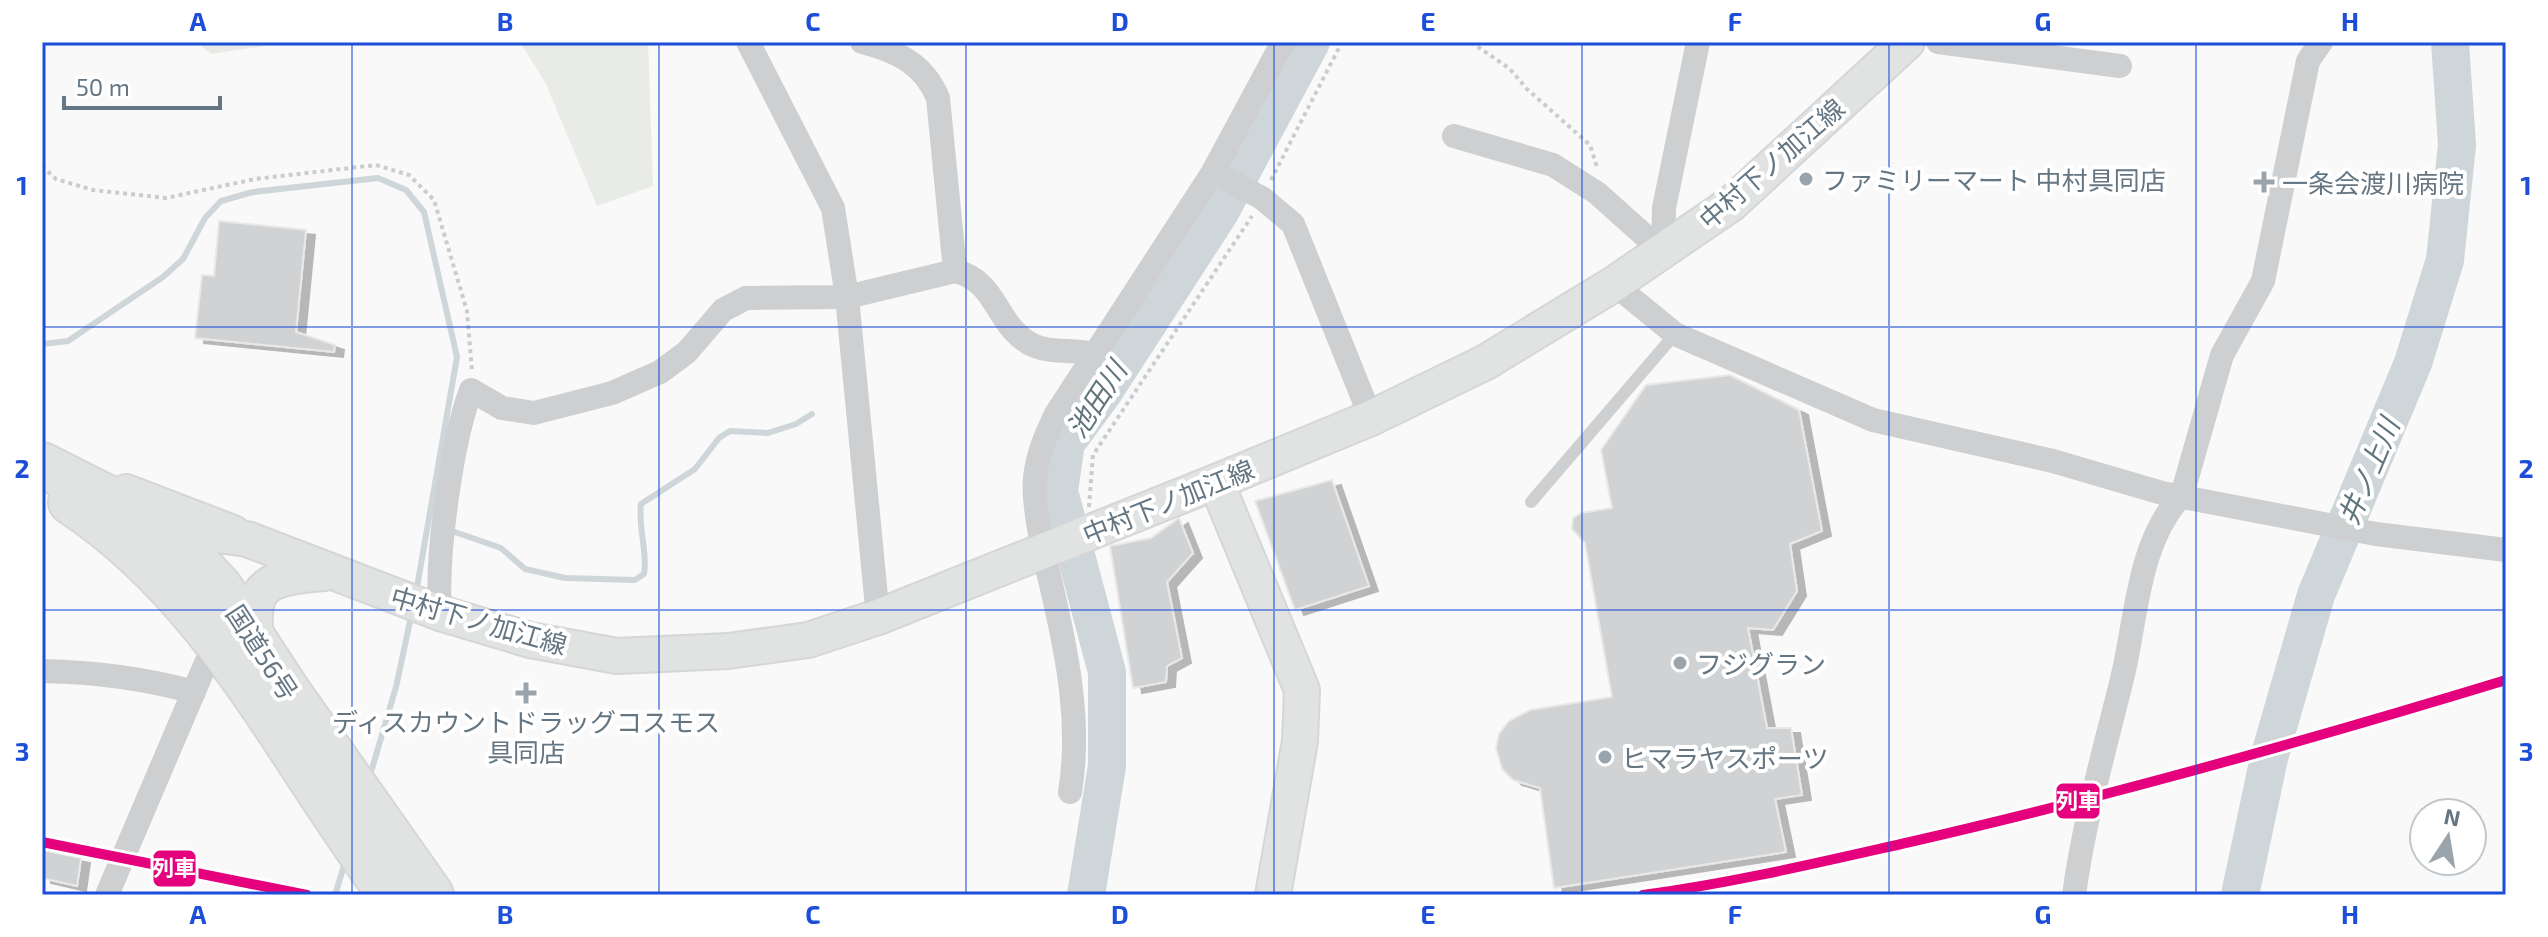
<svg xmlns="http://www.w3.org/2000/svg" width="2548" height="937" font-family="'Exo 2','Noto Sans JP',sans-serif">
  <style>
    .green { fill: #e8ebe6 }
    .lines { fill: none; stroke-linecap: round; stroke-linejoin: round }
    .stream { stroke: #ced6d9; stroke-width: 6 }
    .river { stroke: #ced6d9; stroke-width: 38 }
    .building { fill: #d0d2d3; stroke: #e8e8e8; stroke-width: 2; filter: url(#shadow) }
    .secondary-casing { stroke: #d5d6d7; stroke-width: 38 }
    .highway-casing { stroke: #d5d6d6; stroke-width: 48 }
    .path { stroke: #cbcccd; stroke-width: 4; stroke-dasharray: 4 4; stroke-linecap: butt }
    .lane { stroke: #cecfd0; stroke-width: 12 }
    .street { stroke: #cecfd0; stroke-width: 24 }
    .secondary { stroke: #e1e2e2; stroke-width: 34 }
    .highway { stroke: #e1e2e2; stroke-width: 44 }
    .rail-1-casing { stroke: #fff; stroke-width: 16 }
    .rail-1 { stroke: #e5007d; stroke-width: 10 }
    .grid { fill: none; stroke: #1d4ed8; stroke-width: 2; stroke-opacity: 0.55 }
    .poi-dot { fill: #99a4ac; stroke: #fff; stroke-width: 3 }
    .labels { text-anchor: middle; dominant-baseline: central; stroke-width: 8; stroke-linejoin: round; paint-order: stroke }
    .street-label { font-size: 26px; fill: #657683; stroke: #fff }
    .poi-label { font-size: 26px; fill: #657683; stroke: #fff; text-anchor: start }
    .water-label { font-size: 28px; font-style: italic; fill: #60757c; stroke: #fff }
    .line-badge { stroke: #fff; stroke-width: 3 }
    .badge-label { font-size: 22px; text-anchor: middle; font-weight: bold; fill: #fff }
    .neatline { fill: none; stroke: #1d4ed8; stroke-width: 3 }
    .grid-label { font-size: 26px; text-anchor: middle; font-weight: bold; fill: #1d4ed8 }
  </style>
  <defs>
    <filter id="shadow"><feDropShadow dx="9" dy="5" stdDeviation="0" flood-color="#0004"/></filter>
  </defs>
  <rect width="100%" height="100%" fill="#f9f9f9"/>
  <g class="green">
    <path d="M 197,42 L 292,42 L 211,54 Z"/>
    <path d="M 520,42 L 648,42 L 653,186 L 597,206 L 545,82 Z"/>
  </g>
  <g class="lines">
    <g class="stream">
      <path d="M 42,344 L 68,341 L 163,277 L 183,259 L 205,218 L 221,201 L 253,192 L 378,178 L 406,190 L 424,212 L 457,357 L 416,593"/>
      <path d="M 449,530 L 501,548 L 525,569 L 565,578 L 635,580 L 644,574 C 648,553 638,529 641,504 L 695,469 L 719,438 L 730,431 L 768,433 L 796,424 L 812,414"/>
      <path d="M 369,779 L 396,687 L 412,612"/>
      <path d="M 335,895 L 346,859"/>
    </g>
    <g class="river">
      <path d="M 1086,895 L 1107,766 L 1107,672 L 1059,491 L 1066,443 L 1103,393 L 1220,212 L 1311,42"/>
      <path d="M 2240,895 L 2269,758 L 2316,595 L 2413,363 L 2445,260 L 2457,145 L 2450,42"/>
    </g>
  </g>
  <g class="building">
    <path d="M 219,221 L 306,230 L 296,332 L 335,345 L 334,352 L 195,338 L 202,275 L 214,276 Z"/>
    <path d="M 1730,375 L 1799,410 L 1822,531 L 1790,544 L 1797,591 L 1773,630 L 1748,628 L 1767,728 L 1791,728 L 1802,795 L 1775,799 L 1786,852 L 1554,888 L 1540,788 L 1513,780 L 1502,769 L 1496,748 L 1499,734 L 1509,721 L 1530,710 L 1612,697 L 1585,543 L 1572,529 L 1573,518 L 1581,513 L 1612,508 L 1601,450 L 1646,385 Z"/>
    <path d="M 1332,480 L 1369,586 L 1295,610 L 1255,501 Z"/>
    <path d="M 1179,518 L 1193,553 L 1167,582 L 1182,658 L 1167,666 L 1166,682 L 1133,688 L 1110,546 L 1151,538 Z"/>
    <path d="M 42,850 L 81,858 L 77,886 L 42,878 Z"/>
  </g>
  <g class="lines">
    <g class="secondary-casing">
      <g id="secondary">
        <path d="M 1216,482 L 1302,690 L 1300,741 L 1273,895"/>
        <path d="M 126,492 L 233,533"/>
        <path d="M 187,574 L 186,551 L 199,539 L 218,535 L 247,539 L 440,613 L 530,640 L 617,656 L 728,651 L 808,640 L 878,617 L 1216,482 L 1371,418 L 1486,362 L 1614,284 L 1731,204 L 1907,42"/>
        <path d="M 257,643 C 247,580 271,578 324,573"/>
      </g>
    </g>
    <g class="highway-casing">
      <g id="highway">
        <path d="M 42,465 L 145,517 L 186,551 L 220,588 L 286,689 L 431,895"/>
        <path d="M 71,502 C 217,598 289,760 391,895"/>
      </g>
    </g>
    <g class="path">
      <path d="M 1471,42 L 1510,69 L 1527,89 L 1590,145 L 1597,167"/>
      <path d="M 42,166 L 56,179 L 93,190 L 166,198 L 255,179 L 376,165 L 409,175 L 434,200 L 467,311 L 472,371"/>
      <path d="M 1271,180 L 1342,42"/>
      <path d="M 1089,507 L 1093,455 L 1252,216"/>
    </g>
    <path class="lane" d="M 1531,502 L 1675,334"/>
    <g class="street">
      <path d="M 748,42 L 833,208 L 847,297 L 878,617"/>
      <path d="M 862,42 C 897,51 924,64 938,98 L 955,271"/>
      <path d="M 1938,42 L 2120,66"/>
      <path d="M 1454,136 L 1553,165 L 1597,193 L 1663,252"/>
      <path d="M 1213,172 L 1262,198 L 1293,224 L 1371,418"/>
      <path d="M 1663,252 L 1664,208 L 1698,42"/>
      <path d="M 1614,284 L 1675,334 L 1873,420 L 2053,461 L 2162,493 L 2376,534 L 2506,550"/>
      <path d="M 440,613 C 436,556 451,444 471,390 L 502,408 L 534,413 L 612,393 L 660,372 L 687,352 L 723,310 L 746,298 L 847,297 L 955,271 C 999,281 996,330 1035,346 C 1054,354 1076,348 1096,355"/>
      <path d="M 42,671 C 95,672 143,678 194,692"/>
      <path d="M 1070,792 C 1081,725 1068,658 1053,593 C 1046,562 1032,508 1035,478 C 1037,455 1046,435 1056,414 L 1213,172 L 1283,42"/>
      <path d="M 107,895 L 206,663 L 222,648"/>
      <path d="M 2074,895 C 2084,821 2104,752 2122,679 C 2137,618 2137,543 2182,495 L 2222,355 L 2263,281 L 2308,61 L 2321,42"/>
    </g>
    <use href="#secondary" class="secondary"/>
    <use href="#highway" class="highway"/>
    <g class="rail-1-casing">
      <g id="rail-1">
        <path d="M 42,842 L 307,895"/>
        <path d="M 1643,895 C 1733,883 1821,862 1910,842 C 2111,796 2309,740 2506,680"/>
      </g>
    </g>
    <use href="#rail-1" class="rail-1"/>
  </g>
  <path class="grid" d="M 352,42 L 352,895M 659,42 L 659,895M 966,42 L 966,895M 1274,42 L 1274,895M 1582,42 L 1582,895M 1889,42 L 1889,895M 2196,42 L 2196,895M 42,327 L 2506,327M 42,610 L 2506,610"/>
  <g class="poi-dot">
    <circle cx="1806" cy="179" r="8"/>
    <path d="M2260 170h8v8h8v8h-8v8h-8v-8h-8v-8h8z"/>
    <circle cx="1680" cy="663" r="8"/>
    <path d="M522 681h8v8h8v8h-8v8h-8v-8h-8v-8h8z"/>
    <circle cx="1605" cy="757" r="8"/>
  </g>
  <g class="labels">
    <g class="street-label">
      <text transform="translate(1771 163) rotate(-41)">中村下ノ加江線</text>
      <text transform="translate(1168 501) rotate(-22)">中村下ノ加江線</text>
      <text transform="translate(479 620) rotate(16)">中村下ノ加江線</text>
      <text transform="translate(263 652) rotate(57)">国道56号</text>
    </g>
    <g class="poi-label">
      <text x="1822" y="179">ファミリーマート 中村具同店</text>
      <text x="2282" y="182">一条会渡川病院</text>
      <text x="1696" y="663">フジグラン</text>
      <text x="526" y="721" text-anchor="middle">ディスカウントドラッグコスモス<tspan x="526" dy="30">具同店</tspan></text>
      <text x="1621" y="757">ヒマラヤスポーツ</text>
    </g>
    <g class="water-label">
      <text transform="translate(1096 399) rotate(-57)">池田川</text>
      <text transform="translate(2368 471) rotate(-67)">井ノ上川</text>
    </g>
  </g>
  <g class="line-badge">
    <rect x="2055" y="782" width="46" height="38" rx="8" fill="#e5007d"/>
    <rect x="152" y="849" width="45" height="39" rx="8" fill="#e5007d"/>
  </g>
  <g class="badge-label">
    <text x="2078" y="809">列車</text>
    <text x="174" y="876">列車</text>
  </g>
  <rect width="2548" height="937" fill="none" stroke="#ffffff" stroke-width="88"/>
  <g transform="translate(2448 837) rotate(12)"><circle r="38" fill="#ffffff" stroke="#c1c8cd" stroke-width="2"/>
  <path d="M0-6L14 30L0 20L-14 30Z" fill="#99a4ac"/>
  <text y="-12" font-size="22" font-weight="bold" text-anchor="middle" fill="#657683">N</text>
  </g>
  <path d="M64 96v12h156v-12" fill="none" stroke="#657683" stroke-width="4"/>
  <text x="76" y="96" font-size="24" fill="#657683" stroke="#ffffff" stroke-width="6" paint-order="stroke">50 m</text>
  <rect x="44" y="44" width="2460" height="849" class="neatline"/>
  <g class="grid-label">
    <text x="198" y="31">A</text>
    <text x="505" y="31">B</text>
    <text x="813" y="31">C</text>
    <text x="1120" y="31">D</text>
    <text x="1428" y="31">E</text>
    <text x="1735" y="31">F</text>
    <text x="2043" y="31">G</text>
    <text x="2350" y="31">H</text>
    <text x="22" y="195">1</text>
    <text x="2526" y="195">1</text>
    <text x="22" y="478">2</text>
    <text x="2526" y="478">2</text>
    <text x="22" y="761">3</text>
    <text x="2526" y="761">3</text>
    <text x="198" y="924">A</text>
    <text x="505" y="924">B</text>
    <text x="813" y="924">C</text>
    <text x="1120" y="924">D</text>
    <text x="1428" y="924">E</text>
    <text x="1735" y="924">F</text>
    <text x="2043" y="924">G</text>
    <text x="2350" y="924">H</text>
  </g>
</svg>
